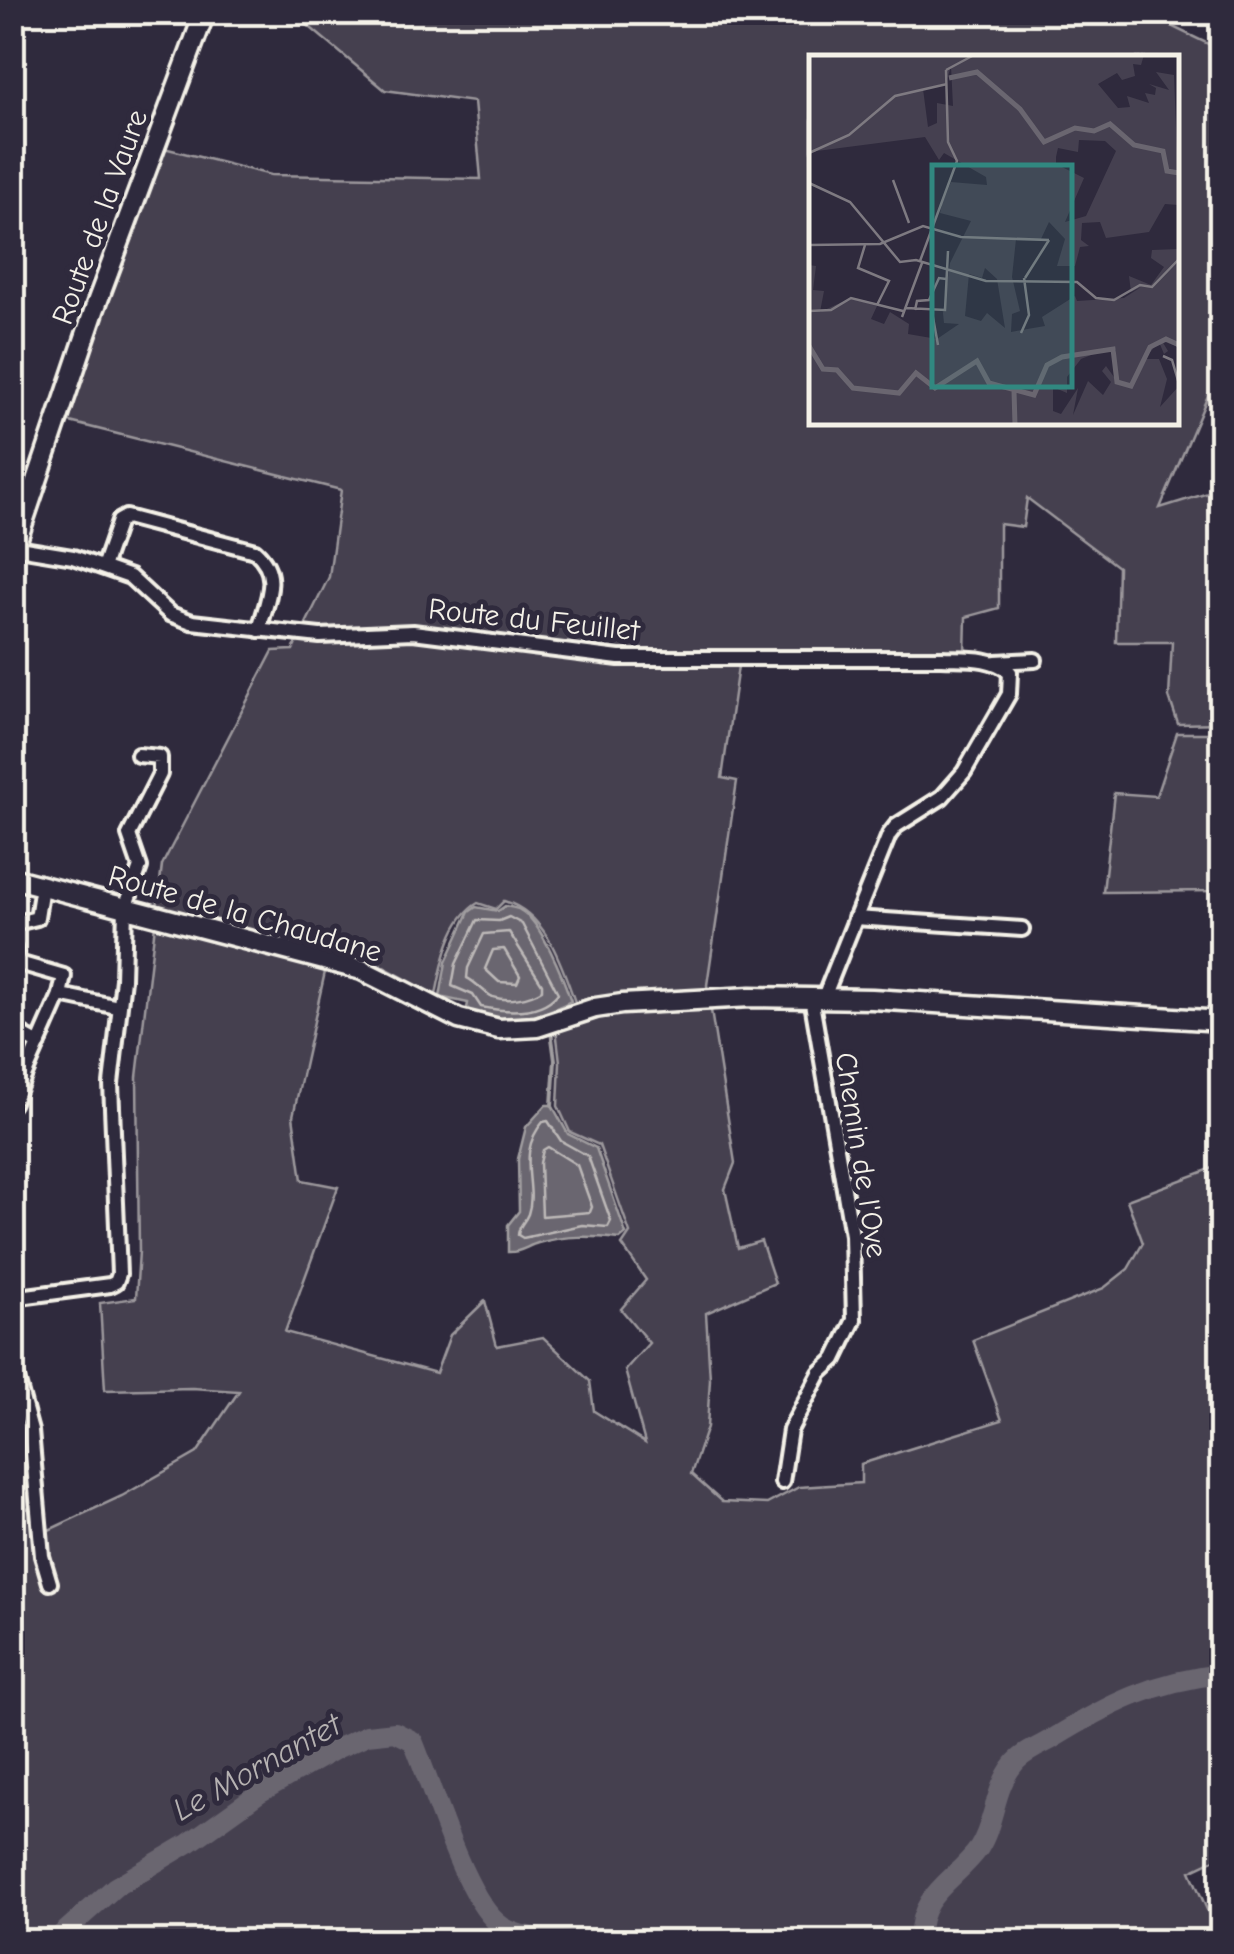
<svg xmlns="http://www.w3.org/2000/svg" width="1234" height="1954" font-family="'Comic Neue',sans-serif">
  <style>
    .green { fill: #454050; stroke: #9c989c; stroke-width: 2.5; fill-rule: evenodd }
    .water { fill: #6a6670; stroke: #a19ea0; stroke-width: 2.5 }
    .lines { fill: none; stroke-linecap: round; stroke-linejoin: round }
    .shore { stroke: #bdb9b8; stroke-width: 2.5 }
    .stream { stroke: #a19ea0; stroke-width: 4 }
    .river { stroke: #6a6670; stroke-width: 20 }
    .street-casing { stroke: #f4f1e8; stroke-width: 20 }
    .secondary-casing { stroke: #f4f1e8; stroke-width: 25 }
    .street { stroke: #2f2a3d; stroke-width: 12 }
    .secondary { stroke: #2f2a3d; stroke-width: 18 }
    .labels { text-anchor: middle; dominant-baseline: central; stroke-width: 10; stroke-linejoin: round; paint-order: stroke }
    .street-label { font-size: 30px; fill: #f4f1e8; stroke: #2f2a3d }
    .water-label { font-size: 32px; font-style: italic; fill: #b6b2b2; stroke: #2f2a3d }
    .inset-river { fill: none; stroke: #6a6670; stroke-width: 5 }
    .inset-road { fill: none; stroke: #7e7a81; stroke-width: 2.5 }
    .view { fill: #318880; fill-opacity: 0.15; stroke: #318880; stroke-width: 5 }
    .inset-edge { fill: none; stroke: #f4f1e8; stroke-width: 5 }
  </style>
  <rect width="100%" height="100%" fill="#2f2a3d"/>
  <filter id="ink" filterUnits="userSpaceOnUse"><feTurbulence type="fractalNoise" baseFrequency=".01" numOctaves="2"/><feDisplacementMap in="SourceGraphic" scale="20" xChannelSelector="R" yChannelSelector="G"/><feConvolveMatrix kernelMatrix="1 2 1 2 8 2 1 2 1" color-interpolation-filters="sRGB"/></filter>
  <g filter="url(#ink)">
    <g class="green">
      <path d="M 1142,12 L 1221,50 L 1221,365 L 1160,508 L 1221,489 L 1221,723 L 1178,724 L 1169,697 L 1172,642 L 1116,642 L 1118,567 L 1027,498 L 1023,527 L 999,524 L 999,608 L 966,617 L 965,655 L 740,652 L 722,778 L 737,781 L 707,985 L 735,1163 L 725,1189 L 738,1248 L 761,1241 L 775,1283 L 706,1313 L 710,1379 L 707,1427 L 691,1474 L 722,1502 L 767,1504 L 799,1487 L 861,1483 L 861,1464 L 1002,1420 L 973,1340 L 1104,1288 L 1128,1269 L 1143,1243 L 1127,1200 L 1221,1165 L 1222,1856 L 1190,1871 L 1219,1937 L 1217,1941 L 13,1941 L 12,1508 L 34,1509 L 36,1536 L 122,1496 L 197,1453 L 239,1391 L 192,1388 L 105,1390 L 100,1303 L 136,1298 L 139,1251 L 137,1077 L 162,865 L 273,651 L 293,650 L 329,577 L 341,490 L 66,421 L 89,341 L 164,148 L 271,175 L 481,179 L 474,102 L 385,90 L 293,13 ZM 812,58 L 1176,58 L 1176,422 L 812,422 ZM 504,901 C 546,913 561,963 575,1002 L 556,1029 L 560,1062 L 558,1106 L 570,1132 L 599,1145 L 630,1233 L 622,1245 L 646,1280 L 621,1309 L 649,1343 L 625,1370 L 645,1443 L 594,1411 L 590,1381 L 543,1337 L 497,1346 L 485,1301 L 450,1335 L 436,1373 L 285,1332 L 338,1187 L 302,1180 L 293,1116 L 329,954 L 378,964 L 436,995 C 442,965 450,919 478,903 L 496,909 Z"/>
      <path d="M 1177,733 L 1221,733 L 1221,891 L 1103,892 L 1114,793 L 1156,796 Z"/>
    </g>
    <g class="water">
      <path d="M 505,906 C 507,906 519,909 520,910 C 541,920 564,980 571,1001 C 530,1021 512,1024 466,1014 L 468,1003 L 440,997 L 446,962 L 469,912 L 476,907 L 498,911 Z"/>
      <path d="M 546,1105 L 552,1105 L 568,1134 L 596,1148 L 626,1234 L 620,1239 C 592,1236 566,1235 538,1243 C 527,1246 520,1253 508,1252 L 508,1225 L 519,1211 L 518,1159 L 526,1127 Z"/>
    </g>
    <g class="lines">
      <g class="shore">
        <path d="M 509,917 L 522,924 L 558,993 C 541,1015 506,1012 481,1007 L 473,995 L 452,986 L 456,964 L 477,920 L 499,921 Z"/>
        <path d="M 509,932 L 542,984 L 542,990 C 529,998 508,1002 493,997 C 485,994 476,982 467,978 L 468,968 L 484,934 Z"/>
        <path d="M 504,949 L 520,976 L 517,983 L 499,982 L 485,969 L 493,950 Z"/>
        <path d="M 548,1121 L 561,1141 L 588,1156 L 611,1221 L 608,1227 L 582,1225 L 523,1238 L 518,1235 C 519,1224 524,1224 528,1214 C 538,1186 515,1154 543,1122 Z"/>
        <path d="M 548,1147 L 577,1165 L 592,1207 L 590,1212 L 542,1216 L 540,1163 L 543,1150 Z"/>
      </g>
      <path class="stream" d="M 551,1031 L 555,1060 L 552,1105"/>
      <g class="river">
        <path d="M 53,1942 L 115,1887 L 189,1843 L 259,1793 L 338,1748 L 367,1735 L 395,1732 L 413,1741 C 432,1785 465,1904 503,1927 C 525,1940 554,1938 579,1942"/>
        <path d="M 920,1942 C 916,1894 957,1880 979,1848 C 995,1823 994,1788 1014,1764 C 1022,1753 1040,1746 1052,1739 C 1109,1704 1154,1681 1222,1674"/>
      </g>
      <g class="street-casing">
        <g id="street">
          <path d="M 12,547 L 73,557 L 130,577 L 170,614 L 192,622 L 320,636 L 413,632 L 619,658 L 942,658 C 966,659 991,656 1010,672 L 1009,694 L 964,772 L 942,797 L 896,826 L 889,835 L 824,997"/>
          <path d="M 103,567 L 119,521 L 126,517 L 255,551 C 282,575 267,599 259,630"/>
          <path d="M 996,662 L 1035,660"/>
          <path d="M 855,918 L 1022,929"/>
          <path d="M 12,924 L 37,918 L 42,886"/>
          <path d="M 12,942 L 19,963 L 64,976 L 60,995"/>
          <path d="M 12,1029 L 39,1044"/>
          <path d="M 12,1104 L 60,995 L 118,1007"/>
          <path d="M 12,1298 L 110,1285 L 116,1282 L 119,1274 L 111,1084 L 123,979 L 125,908 L 140,867 L 129,835 L 160,774 L 160,757 L 138,755"/>
          <path d="M 12,1360 L 31,1431 L 42,1556 L 50,1583"/>
          <path d="M 782,1482 L 790,1430 L 820,1373 L 835,1359 L 854,1320 L 852,1235 L 811,997"/>
        </g>
      </g>
      <g class="secondary-casing">
        <g id="secondary">
          <path d="M 12,555 L 95,308 L 205,12"/>
          <path d="M 12,878 L 362,970 L 459,1019 L 499,1029 L 537,1027 L 595,1008 L 622,1004 L 751,997 L 872,999 L 1222,1021"/>
        </g>
      </g>
      <use href="#street" class="street"/>
      <use href="#secondary" class="secondary"/>
    </g>
  </g>
  <g class="labels">
    <g class="street-label">
      <text transform="translate(100 217) rotate(-70)">Route de la Vaure</text>
      <text transform="translate(534 620) rotate(6)">Route du Feuillet</text>
      <text transform="translate(245 914) rotate(16)">Route de la Chaudane</text>
      <text transform="translate(861 1155) rotate(81)">Chemin de l'Ove</text>
    </g>
    <g class="water-label">
      <text transform="translate(257 1767) rotate(-29)">Le Mornantet</text>
    </g>
  </g>
  <g transform="translate(809 55)">
    <rect width="370" height="370" fill="#2f2a3d"/>
    <path d="M 0,0 L 335,0 L 332,10 L 324,9 L 326,21 L 313,25 L 308,18 L 289,29 L 309,53 L 321,52 L 318,41 L 340,48 L 336,38 L 346,40 L 347,33 L 340,29 L 360,35 L 347,17 L 365,20 L 370,150 L 356,149 L 340,177 L 297,183 L 291,167 L 273,168 L 272,185 L 280,191 L 271,192 L 266,211 L 248,211 L 256,184 L 240,167 L 232,184 L 207,184 L 203,222 L 211,256 L 203,259 L 202,277 L 236,271 L 233,262 L 266,241 L 268,246 L 315,243 L 332,232 L 322,237 L 320,221 L 342,230 L 355,212 L 342,203 L 343,195 L 370,194 L 370,292 L 353,286 L 359,296 L 355,299 L 350,287 L 335,304 L 350,304 L 358,324 L 351,352 L 370,331 L 370,370 L 0,370 L 0,210 L 7,211 L 4,235 L 15,236 L 11,257 L 42,243 L 68,251 L 62,264 L 75,269 L 81,257 L 100,269 L 99,279 L 128,284 L 150,269 L 135,268 L 134,258 L 141,208 L 162,166 L 131,158 L 133,149 L 142,127 L 178,130 L 177,122 L 135,98 L 130,105 L 116,82 L 0,97 ZM 142,11 L 144,51 L 128,48 L 128,68 L 119,72 L 114,34 L 137,28 ZM 270,85 L 296,86 L 307,96 L 277,161 L 256,167 L 275,123 L 247,109 L 247,102 L 249,93 L 269,97 ZM 176,213 L 188,224 L 196,273 L 178,258 L 172,266 L 156,261 L 160,219 L 173,223 ZM 300,293 L 307,295 L 305,322 L 297,311 L 293,316 L 302,327 L 294,340 L 279,326 L 264,360 L 269,333 L 252,359 L 244,356 L 244,332 L 258,338 L 258,322 L 272,304 Z" fill="#454050" fill-rule="evenodd"/>
    <path class="inset-river" d="M 140,23 L 168,17 L 211,54 L 235,87 L 266,73 L 285,76 L 301,69 L 325,90 L 354,96 L 358,116 L 370,118M 0,291 L 14,314 L 28,315 L 44,333 L 90,338 L 107,318 L 126,333 L 168,306 L 180,328 L 225,340 L 238,310 L 253,302 L 304,294 L 308,327 L 322,331 L 341,292 L 357,284 L 370,290M 205,336 L 206,370"/>
    <path class="inset-road" d="M 137,15 L 165,0M 0,98 L 40,80 L 86,41 L 138,29M 84,125 L 100,168M 0,128 L 41,147 L 91,207 L 107,205 L 177,226 L 268,227 L 287,243 L 305,245 L 331,230 L 343,232 L 370,204M 0,190 L 71,189 L 114,171 L 152,182 L 240,185M 56,190 L 49,213 L 80,226 L 68,250M 111,206 L 148,106 L 139,87 L 137,15M 216,223 L 240,185M 97,253 L 136,255 L 139,196M 106,255 L 108,246 L 120,245 L 130,223 L 137,224M 0,256 L 22,255 L 42,243 L 94,256M 123,257 L 129,290M 93,262 L 113,208M 212,278 L 220,260 L 215,223M 354,301 L 363,305 L 370,329"/>
    <path class="view" d="M 123,110 L 263,110 L 263,332 L 123,332 Z"/>
    <rect width="370" height="370" class="inset-edge"/>
  </g>
  <rect width="1234" height="1954" fill="none" stroke="#2f2a3d" stroke-width="50"/>
  <rect x="25" y="25" width="1184" height="1904" fill="none" stroke="#f4f1e8" stroke-width="4" filter="url(#ink)"/>
</svg>
